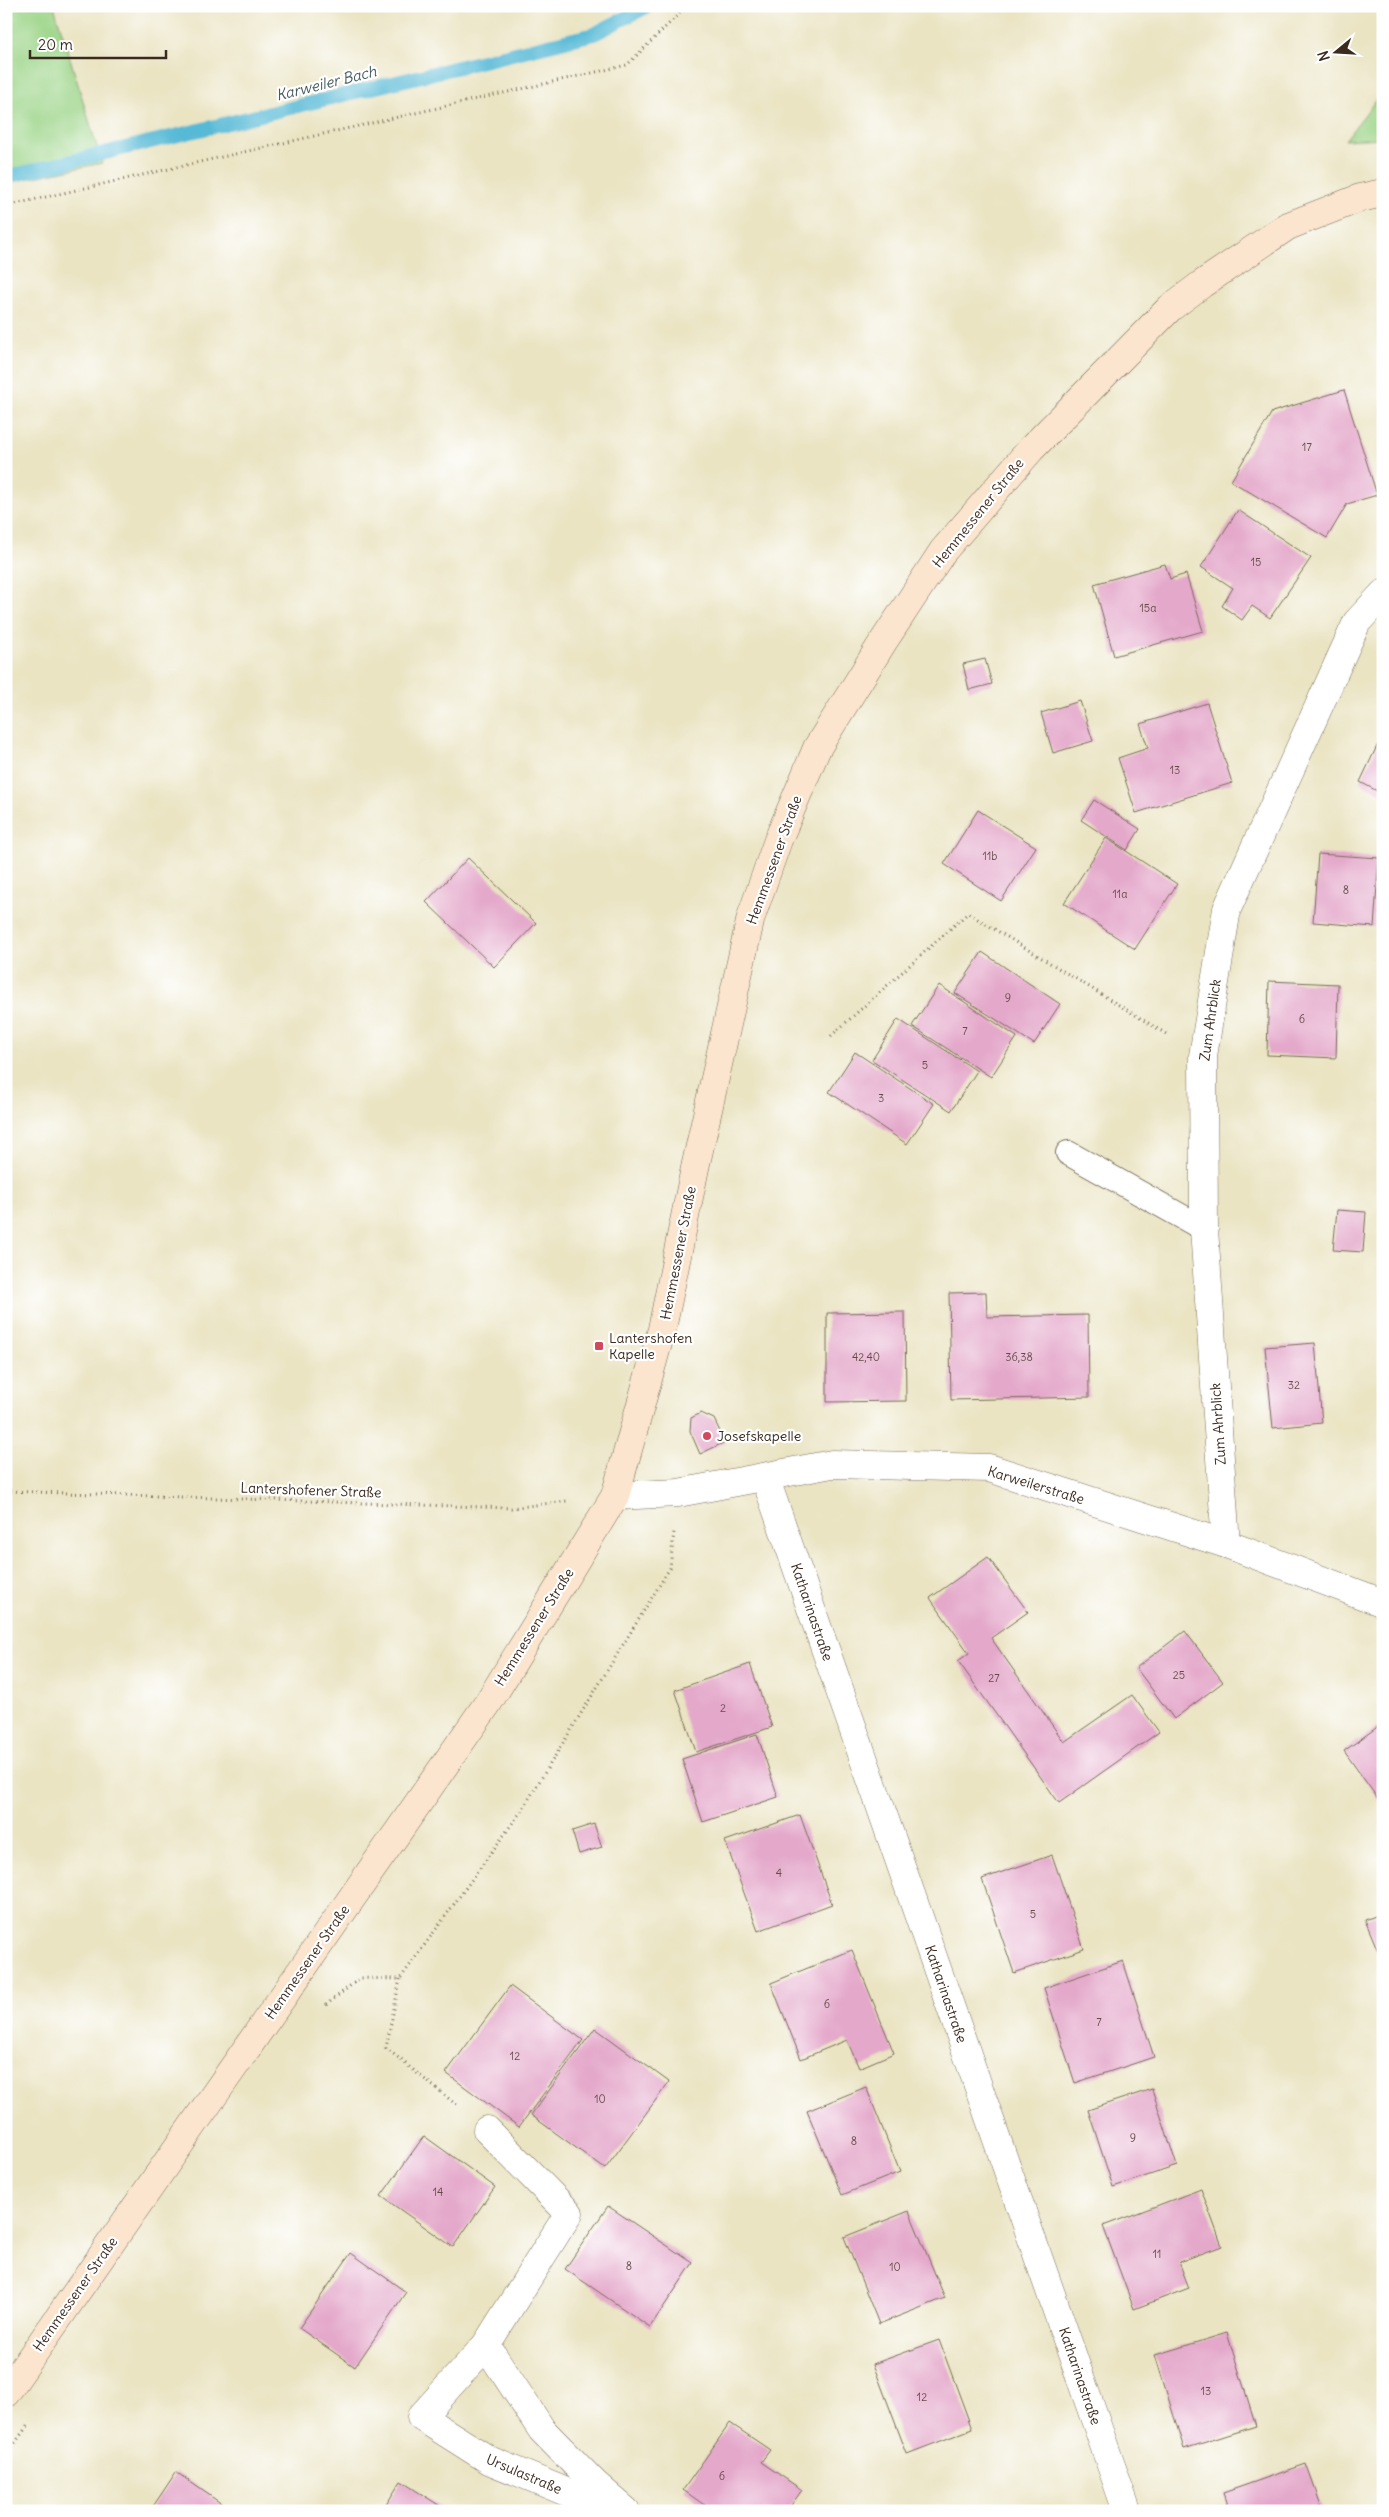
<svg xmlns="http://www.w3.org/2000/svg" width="1389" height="2517" font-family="Delius,sans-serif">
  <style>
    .green { fill: #9bd487; stroke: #6b7f52 }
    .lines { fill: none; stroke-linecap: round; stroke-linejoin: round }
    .stream { stroke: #57b9d6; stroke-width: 14 }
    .building { fill: #e4a8ca }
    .service-casing { stroke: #786b58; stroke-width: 26 }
    .minor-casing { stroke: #786b58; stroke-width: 29 }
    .secondary-casing { stroke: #786b58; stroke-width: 29 }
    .path { stroke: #786b58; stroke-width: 3; stroke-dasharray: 1 4; stroke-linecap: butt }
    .service { stroke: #fff; stroke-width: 24 }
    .minor { stroke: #fff; stroke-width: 28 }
    .secondary { stroke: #fbe5cf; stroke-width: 28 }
    .poi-dot { fill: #d1495b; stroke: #fff; stroke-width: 2 }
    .labels { text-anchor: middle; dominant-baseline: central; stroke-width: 4.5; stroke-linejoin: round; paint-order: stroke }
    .number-label { font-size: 11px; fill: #654a49 }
    .street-label { font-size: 14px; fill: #3b2a1e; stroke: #fff }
    .poi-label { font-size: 14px; fill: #3b2a1e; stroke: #fff; text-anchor: start }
    .water-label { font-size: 15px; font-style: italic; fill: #455c5e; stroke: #fff }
  </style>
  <rect width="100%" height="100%" fill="#fff"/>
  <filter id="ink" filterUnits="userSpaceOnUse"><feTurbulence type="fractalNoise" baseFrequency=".02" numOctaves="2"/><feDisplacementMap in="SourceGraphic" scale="10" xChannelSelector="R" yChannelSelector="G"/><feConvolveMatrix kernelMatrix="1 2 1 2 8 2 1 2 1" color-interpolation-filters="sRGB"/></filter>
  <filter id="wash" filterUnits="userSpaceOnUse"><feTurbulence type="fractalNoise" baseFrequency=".0096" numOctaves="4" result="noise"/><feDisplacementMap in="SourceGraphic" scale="20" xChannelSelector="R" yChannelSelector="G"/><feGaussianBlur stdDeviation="1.12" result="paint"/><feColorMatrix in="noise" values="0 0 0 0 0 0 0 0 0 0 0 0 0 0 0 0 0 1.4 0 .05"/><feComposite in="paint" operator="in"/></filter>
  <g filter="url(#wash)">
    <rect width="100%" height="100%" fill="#eae4c3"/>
    <g class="green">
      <path d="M 6,6 L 54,6 L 102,163 L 6,183 Z"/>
      <path d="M 1383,91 L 1383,138 L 1345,140 Z"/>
    </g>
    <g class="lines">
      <path class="stream" d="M 6,177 L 594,34 L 648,6"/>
    </g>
    <g id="blocks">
      <g class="building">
        <path d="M 1344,390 L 1377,495 L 1347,504 L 1327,538 L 1231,481 L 1272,412 Z"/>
        <path d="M 1238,510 L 1311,558 L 1270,618 L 1252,606 L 1242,620 L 1222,606 L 1233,588 L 1201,567 Z"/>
        <path d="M 1165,564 L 1170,579 L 1186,574 L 1203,631 L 1114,656 L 1094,584 Z"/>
        <path d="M 985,659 L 992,684 L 969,690 L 963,664 Z"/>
        <path d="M 1080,701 L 1093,741 L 1053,753 L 1041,713 Z"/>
        <path d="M 1207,703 L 1232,783 L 1136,813 L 1118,758 L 1148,748 L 1140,724 Z"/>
        <path d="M 1378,744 L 1383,746 L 1383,794 L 1360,782 Z"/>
        <path d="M 1094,800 L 1140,829 L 1127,850 L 1081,820 Z"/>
        <path d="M 978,810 L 1036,847 L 1001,901 L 944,864 Z"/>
        <path d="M 1106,838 L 1177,884 L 1135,949 L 1064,903 Z"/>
        <path d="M 1318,854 L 1379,858 L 1374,927 L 1313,922 Z"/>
        <path d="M 468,858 L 536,923 L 494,967 L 426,902 Z"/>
        <path d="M 982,952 L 1060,1004 L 1034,1044 L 955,993 Z"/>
        <path d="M 1269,981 L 1338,984 L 1336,1058 L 1267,1055 Z"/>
        <path d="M 939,985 L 1017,1037 L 991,1077 L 912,1026 Z"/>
        <path d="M 898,1019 L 977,1071 L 951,1111 L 872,1060 Z"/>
        <path d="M 855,1052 L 934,1104 L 907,1144 L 829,1092 Z"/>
        <path d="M 1337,1210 L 1366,1212 L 1363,1252 L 1333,1250 Z"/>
        <path d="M 986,1292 L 987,1317 L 1088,1315 L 1089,1397 L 951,1400 L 949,1293 Z"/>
        <path d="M 905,1312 L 906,1401 L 827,1402 L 827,1313 Z"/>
        <path d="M 1315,1343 L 1322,1423 L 1273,1428 L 1265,1347 Z"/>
        <path d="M 701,1413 L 714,1419 L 725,1442 L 700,1454 L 690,1431 L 691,1418 Z"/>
        <path d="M 988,1557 L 1028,1612 L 991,1638 L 1064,1742 L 1132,1695 L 1159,1732 L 1059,1803 L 958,1661 L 969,1653 L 930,1598 Z"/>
        <path d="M 1185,1631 L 1223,1682 L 1174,1719 L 1136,1668 Z"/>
        <path d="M 750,1664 L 772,1727 L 696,1752 L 675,1690 Z"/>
        <path d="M 1383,1723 L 1383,1806 L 1344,1751 Z"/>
        <path d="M 757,1734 L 778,1797 L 703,1822 L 682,1759 Z"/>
        <path d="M 800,1815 L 832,1904 L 758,1931 L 725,1841 Z"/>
        <path d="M 594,1824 L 602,1847 L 579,1854 L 572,1831 Z"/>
        <path d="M 1052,1855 L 1084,1949 L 1014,1973 L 982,1879 Z"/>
        <path d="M 1383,1913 L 1383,1963 L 1365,1920 Z"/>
        <path d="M 852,1950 L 894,2053 L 859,2068 L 847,2040 L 801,2059 L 771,1983 Z"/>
        <path d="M 1123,1961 L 1154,2057 L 1075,2083 L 1044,1988 Z"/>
        <path d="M 510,1986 L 583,2040 L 519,2127 L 446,2073 Z"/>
        <path d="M 595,2028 L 669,2082 L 605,2169 L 531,2115 Z"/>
        <path d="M 866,2087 L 900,2172 L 842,2195 L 807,2111 Z"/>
        <path d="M 1152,2089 L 1177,2166 L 1113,2187 L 1088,2110 Z"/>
        <path d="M 424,2136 L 495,2187 L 453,2247 L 381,2196 Z"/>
        <path d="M 1201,2189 L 1222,2246 L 1179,2262 L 1189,2288 L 1134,2309 L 1103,2226 Z"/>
        <path d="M 608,2206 L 693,2263 L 650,2327 L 565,2269 Z"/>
        <path d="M 909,2211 L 945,2298 L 879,2324 L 844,2237 Z"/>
        <path d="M 351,2253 L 406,2292 L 355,2367 L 299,2328 Z"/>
        <path d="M 1227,2333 L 1256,2426 L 1184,2449 L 1155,2355 Z"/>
        <path d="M 939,2340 L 972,2429 L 907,2454 L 873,2364 Z"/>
        <path d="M 730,2423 L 770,2450 L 761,2462 L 802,2490 L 787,2511 L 713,2511 L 683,2490 Z"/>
        <path d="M 1306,2464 L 1323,2511 L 1229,2511 L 1223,2493 Z"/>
        <path d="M 176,2472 L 232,2511 L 150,2511 Z"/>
        <path d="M 401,2481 L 448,2511 L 382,2511 Z"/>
      </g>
    </g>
  </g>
  <g filter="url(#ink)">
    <use href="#blocks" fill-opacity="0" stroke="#786b58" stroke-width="1"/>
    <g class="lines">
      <g class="service-casing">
        <path id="service" d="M 1068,1153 L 1204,1229"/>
      </g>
      <g class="minor-casing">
        <g id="minor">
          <path d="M 765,1477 L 1127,2511"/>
          <path d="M 615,1496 L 678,1493 L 832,1464 L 989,1468 L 1226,1544 L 1383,1603"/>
          <path d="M 1226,1544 L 1204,1229 L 1203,1056 L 1227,909 L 1357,622 L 1383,594"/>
          <path d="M 487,2130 L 569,2213 L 486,2345 L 542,2430 L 595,2484 L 626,2511"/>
          <path d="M 486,2345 L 421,2417 L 489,2460 L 612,2511"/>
        </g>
      </g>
      <g class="secondary-casing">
        <path id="secondary" d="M 6,2393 L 488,1703 L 615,1496 L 662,1329 L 695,1168 L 751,917 L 778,840 L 817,748 L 883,642 L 943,551 L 1031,449 L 1170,308 L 1202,284 L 1288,226 L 1360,198 L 1383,193"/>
      </g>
      <g class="path">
        <path d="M 6,206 L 627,65 L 687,6"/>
        <path d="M 831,1036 L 968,913 L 1168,1035"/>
        <path d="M 6,1491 L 511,1508 L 567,1501"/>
        <path d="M 400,1979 L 386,2048 L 458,2106"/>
        <path d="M 326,2005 L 360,1978 L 400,1979 L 522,1810 L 670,1568 L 674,1532"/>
        <path d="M 6,2461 L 12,2447 L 28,2425"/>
      </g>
      <use href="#service" class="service"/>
      <use href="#minor" class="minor"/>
      <use href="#secondary" class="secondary"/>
    </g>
  </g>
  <g class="poi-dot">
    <rect x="594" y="1341" width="10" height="10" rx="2.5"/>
    <circle cx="707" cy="1436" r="5"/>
  </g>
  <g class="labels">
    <g class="number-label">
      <text x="1307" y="447">17</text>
      <text x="1256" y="562">15</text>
      <text x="1148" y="608">15a</text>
      <text x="1175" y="770">13</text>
      <text x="990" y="856">11b</text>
      <text x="1346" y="890">8</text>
      <text x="1120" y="894">11a</text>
      <text x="1008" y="998">9</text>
      <text x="1302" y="1019">6</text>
      <text x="965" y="1031">7</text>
      <text x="925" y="1065">5</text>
      <text x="881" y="1098">3</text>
      <text x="866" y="1357">42,40</text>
      <text x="1019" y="1357">36,38</text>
      <text x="1294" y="1385">32</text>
      <text x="1179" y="1675">25</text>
      <text x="994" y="1678">27</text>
      <text x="723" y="1708">2</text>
      <text x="779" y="1873">4</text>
      <text x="1033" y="1914">5</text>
      <text x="827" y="2004">6</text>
      <text x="1099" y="2022">7</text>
      <text x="515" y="2056">12</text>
      <text x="600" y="2099">10</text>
      <text x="1133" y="2138">9</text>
      <text x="854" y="2141">8</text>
      <text x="438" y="2192">14</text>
      <text x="1157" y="2254">11</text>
      <text x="629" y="2266">8</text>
      <text x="895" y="2267">10</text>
      <text x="1206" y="2391">13</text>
      <text x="922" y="2397">12</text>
      <text x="722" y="2476">6</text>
    </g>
    <g class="street-label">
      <text transform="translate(978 513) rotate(-51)">Hemmessener Straße</text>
      <text transform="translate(774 860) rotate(-70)">Hemmessener Straße</text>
      <text transform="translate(1210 1020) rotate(-82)">Zum Ahrblick</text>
      <text transform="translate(678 1253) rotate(-79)">Hemmessener Straße</text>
      <text transform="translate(1218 1424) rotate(-94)">Zum Ahrblick</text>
      <text transform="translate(1036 1485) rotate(17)">Karweilerstraße</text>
      <text transform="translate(311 1490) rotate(2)">Lantershofener Straße</text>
      <text transform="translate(812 1612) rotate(71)">Katharinastraße</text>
      <text transform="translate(534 1627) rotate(-58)">Hemmessener Straße</text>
      <text transform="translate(307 1962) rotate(-55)">Hemmessener Straße</text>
      <text transform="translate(946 1994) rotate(71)">Katharinastraße</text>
      <text transform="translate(75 2294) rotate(-55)">Hemmessener Straße</text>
      <text transform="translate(1080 2376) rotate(71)">Katharinastraße</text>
      <text transform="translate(524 2474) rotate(23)">Ursulastraße</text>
    </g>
    <g class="poi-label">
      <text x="609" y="1338">Lantershofen<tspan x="609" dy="16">Kapelle</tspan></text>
      <text x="717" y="1436">Josefskapelle</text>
    </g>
    <g class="water-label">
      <text transform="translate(326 83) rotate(-14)">Karweiler Bach</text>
    </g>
  </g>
  <rect width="1389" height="2517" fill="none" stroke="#fff" stroke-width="25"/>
  <g transform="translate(1336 52) rotate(252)" stroke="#ffffff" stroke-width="4" paint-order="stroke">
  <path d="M0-4L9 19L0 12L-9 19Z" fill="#3b2a1e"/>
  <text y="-8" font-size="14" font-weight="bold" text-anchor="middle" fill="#3b2a1e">N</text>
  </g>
  <path d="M30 50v8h136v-8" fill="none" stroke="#3b2a1e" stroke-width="2.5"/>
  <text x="38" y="50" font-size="15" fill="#3b2a1e" stroke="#ffffff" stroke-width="4" paint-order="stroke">20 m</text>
</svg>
